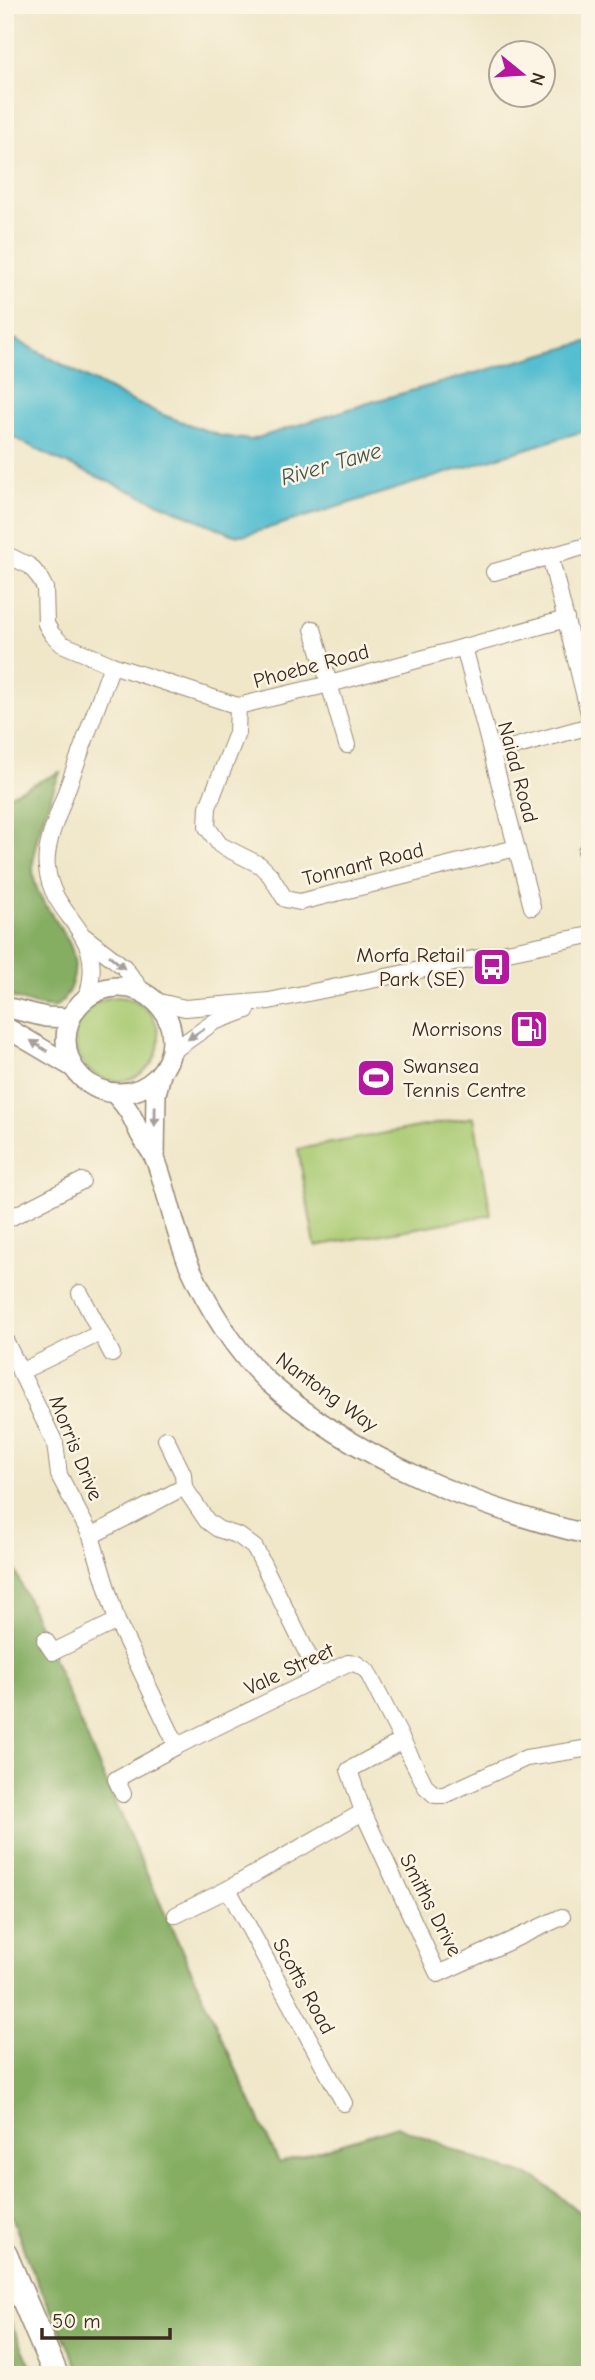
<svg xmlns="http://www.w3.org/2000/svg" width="595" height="2380" font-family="'Comic Neue',sans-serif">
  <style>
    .green { fill: #a9ca72; stroke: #727a48; stroke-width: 2 }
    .forest { fill: #86ae64; stroke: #606c41; stroke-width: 2 }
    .water { fill: #54bed0; stroke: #487477; stroke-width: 2 }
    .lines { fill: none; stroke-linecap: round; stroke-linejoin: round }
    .minor-casing { stroke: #968874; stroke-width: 18 }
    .tertiary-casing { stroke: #968874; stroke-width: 22 }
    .primary-casing { stroke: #968874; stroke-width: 27 }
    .minor { stroke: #fff; stroke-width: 16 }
    .tertiary { stroke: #fff; stroke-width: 19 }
    .primary { stroke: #fff; stroke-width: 24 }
    .oneway { fill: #a79f9a }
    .labels { text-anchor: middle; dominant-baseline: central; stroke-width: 5; stroke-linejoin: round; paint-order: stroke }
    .street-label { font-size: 21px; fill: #3b2a1e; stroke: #fcf5e5 }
    .poi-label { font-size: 21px; fill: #3b2a1e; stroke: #fcf5e5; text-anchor: end }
    .water-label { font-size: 23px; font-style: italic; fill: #425653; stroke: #fcf5e5 }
  </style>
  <rect width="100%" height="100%" fill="#fcf5e5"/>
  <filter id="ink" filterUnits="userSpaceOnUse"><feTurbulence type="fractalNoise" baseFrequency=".0143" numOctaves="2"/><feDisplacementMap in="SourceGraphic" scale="14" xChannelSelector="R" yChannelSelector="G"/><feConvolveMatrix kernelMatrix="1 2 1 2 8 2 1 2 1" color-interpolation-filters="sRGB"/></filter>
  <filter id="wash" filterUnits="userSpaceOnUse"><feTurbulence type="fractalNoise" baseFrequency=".00686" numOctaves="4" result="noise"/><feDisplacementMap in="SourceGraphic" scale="28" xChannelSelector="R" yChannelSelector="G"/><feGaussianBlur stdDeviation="1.57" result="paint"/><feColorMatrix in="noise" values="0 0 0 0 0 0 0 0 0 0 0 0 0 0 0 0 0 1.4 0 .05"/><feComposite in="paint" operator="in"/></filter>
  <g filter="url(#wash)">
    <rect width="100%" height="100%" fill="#f0e7c9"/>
    <g class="green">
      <circle cx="117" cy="1039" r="42"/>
      <path d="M 474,1117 L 491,1215 L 315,1246 L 298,1149 Z"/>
    </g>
    <g class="forest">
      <path d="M 60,772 C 50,801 32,840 33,870 C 34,912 87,937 72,982 C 68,995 65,999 54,1008 L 35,1005 L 5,995 L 5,797 Z"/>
      <path d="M 5,1547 L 121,1817 L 279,2163 L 397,2126 L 479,2160 L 538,2179 L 590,2221 L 590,2375 L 82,2375 L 29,2264 L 5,2196 Z"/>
      <path d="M 5,2310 L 35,2375 L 5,2375 Z"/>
    </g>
    <path class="water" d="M 5,334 L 123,397 L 163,415 L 221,436 L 251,440 L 375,401 L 590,341 L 590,429 L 246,535 L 234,535 L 58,460 L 5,433 Z"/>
  </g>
  <g filter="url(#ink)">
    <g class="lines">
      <g class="minor-casing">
        <g id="minor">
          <path d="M 5,554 L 30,566 L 39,577 L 45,588 L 46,624 L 52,634 L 62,644 L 112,665 L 238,706 L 330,684 L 566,619"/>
          <path d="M 550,556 L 590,717"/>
          <path d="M 494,572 L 590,545"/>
          <path d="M 313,629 L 347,745"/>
          <path d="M 572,645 L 590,641"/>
          <path d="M 464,647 L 532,907"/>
          <path d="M 238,706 L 237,733 L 208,807 L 207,827 L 220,845 L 260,865 L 270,875 L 285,899 L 300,902 L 516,848"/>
          <path d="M 492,753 L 590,726"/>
          <path d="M 586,851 L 590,850"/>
          <path d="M 85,937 L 124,967 L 143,992"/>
          <path d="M 87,997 C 108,929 53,922 47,868 C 45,855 49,843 52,831 L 112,665"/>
          <path d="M 155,1001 L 185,1008 L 269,1001 L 590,935"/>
          <path d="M 170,1053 L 214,1022 L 247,1010"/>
          <path d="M 6,1220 L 82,1181"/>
          <path d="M 80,1293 L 112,1354"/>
          <path d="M 5,1340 L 55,1443 L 59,1475 L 91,1536 L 117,1621 L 177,1746"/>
          <path d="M 20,1372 L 100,1333"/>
          <path d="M 184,1487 L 207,1521 L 218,1529 L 239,1536 L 255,1548 L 319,1677"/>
          <path d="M 91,1536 L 184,1487 L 183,1474 L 166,1439"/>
          <path d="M 45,1640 L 53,1652 L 117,1621"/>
          <path d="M 123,1794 L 116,1779 L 177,1746 L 348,1663 L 357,1664 L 367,1671 L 426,1787 L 435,1795 L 444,1795 L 526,1758 L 590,1748"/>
          <path d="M 363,1812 L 438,1974 L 562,1917"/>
          <path d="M 228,1889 L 344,2103"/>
          <path d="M 176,1915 L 228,1889 L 363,1812 L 349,1770 L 402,1741"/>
        </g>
      </g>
      <g class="tertiary-casing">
        <g id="tertiary">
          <circle cx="119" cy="1040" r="53"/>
          <path d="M 5,1007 L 46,1017 L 70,1018"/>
          <path d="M 5,1027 L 71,1066"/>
          <path d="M 115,1094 C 129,1109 132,1116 140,1134 C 145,1143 152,1151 156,1161 C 169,1196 175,1234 190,1267 C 208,1307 235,1351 267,1381 C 354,1458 478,1509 590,1535"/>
          <path d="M 155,1157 L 156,1094 L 161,1074"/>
        </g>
      </g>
      <g class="primary-casing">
        <path id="primary" d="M 5,2255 L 56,2375"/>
      </g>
      <use href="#minor" class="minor"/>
      <use href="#tertiary" class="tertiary"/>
      <use href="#primary" class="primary"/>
    </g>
    <defs><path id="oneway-solid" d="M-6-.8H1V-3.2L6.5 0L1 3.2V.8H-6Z" transform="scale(1.75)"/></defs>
    <g class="oneway">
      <use href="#oneway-solid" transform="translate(117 962) rotate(41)"/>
      <use href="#oneway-solid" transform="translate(196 1034) rotate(146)"/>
      <use href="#oneway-solid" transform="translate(39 1046) rotate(-147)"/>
      <use href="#oneway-solid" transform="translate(155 1116) rotate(91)"/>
    </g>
  </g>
  <defs>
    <g id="bus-square" transform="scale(2.0125)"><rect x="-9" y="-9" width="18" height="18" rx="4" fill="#b5179e" stroke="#fcf5e5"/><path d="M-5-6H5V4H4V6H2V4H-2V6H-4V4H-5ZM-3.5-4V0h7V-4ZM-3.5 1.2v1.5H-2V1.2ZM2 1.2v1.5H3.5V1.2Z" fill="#fff"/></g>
    <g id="fuel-square" transform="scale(2.0125)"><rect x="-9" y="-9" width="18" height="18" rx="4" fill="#b5179e" stroke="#fcf5e5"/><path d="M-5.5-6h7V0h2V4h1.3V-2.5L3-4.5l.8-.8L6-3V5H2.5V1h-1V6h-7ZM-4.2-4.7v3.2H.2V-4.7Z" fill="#fff"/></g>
    <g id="stadium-square" transform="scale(2.0125)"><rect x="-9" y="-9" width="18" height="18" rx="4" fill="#b5179e" stroke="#fcf5e5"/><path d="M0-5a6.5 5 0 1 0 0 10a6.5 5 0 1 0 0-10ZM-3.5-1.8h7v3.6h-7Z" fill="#fff"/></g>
  </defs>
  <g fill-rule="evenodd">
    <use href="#bus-square" x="492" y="967"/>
    <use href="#fuel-square" x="529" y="1029"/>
    <use href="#stadium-square" x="376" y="1078"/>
  </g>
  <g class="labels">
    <g class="street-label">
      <text transform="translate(311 666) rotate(-15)">Phoebe Road</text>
      <text transform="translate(518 772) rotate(75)">Naiad Road</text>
      <text transform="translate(363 864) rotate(-14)">Tonnant Road</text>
      <text transform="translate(327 1392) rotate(36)">Nantong Way</text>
      <text transform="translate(76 1448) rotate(68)">Morris Drive</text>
      <text transform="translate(289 1669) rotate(-25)">Vale Street</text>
      <text transform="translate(431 1905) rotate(63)">Smiths Drive</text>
      <text transform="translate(304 1986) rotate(61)">Scotts Road</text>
    </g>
    <g class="poi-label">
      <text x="465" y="955">Morfa Retail<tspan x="465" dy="24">Park (SE)</tspan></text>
      <text x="502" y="1029">Morrisons</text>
      <text x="403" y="1066" text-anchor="start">Swansea<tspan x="403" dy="24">Tennis Centre</tspan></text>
    </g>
    <g class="water-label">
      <text transform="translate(331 464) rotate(-16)">River Tawe</text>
    </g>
  </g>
  <rect width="595" height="2380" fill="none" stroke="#fcf5e5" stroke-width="28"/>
  <g transform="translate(522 74) rotate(108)"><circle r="33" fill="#fcf5e5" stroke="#afa495" stroke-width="2"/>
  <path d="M0-5L12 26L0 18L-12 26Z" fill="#b5179e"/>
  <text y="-10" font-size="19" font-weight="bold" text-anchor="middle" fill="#3b2a1e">N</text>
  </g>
  <path d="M42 2328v10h128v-10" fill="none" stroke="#3b2a1e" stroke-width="3.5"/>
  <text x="52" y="2328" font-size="21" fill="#3b2a1e" stroke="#fcf5e5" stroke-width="5" paint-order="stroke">50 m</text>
</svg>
